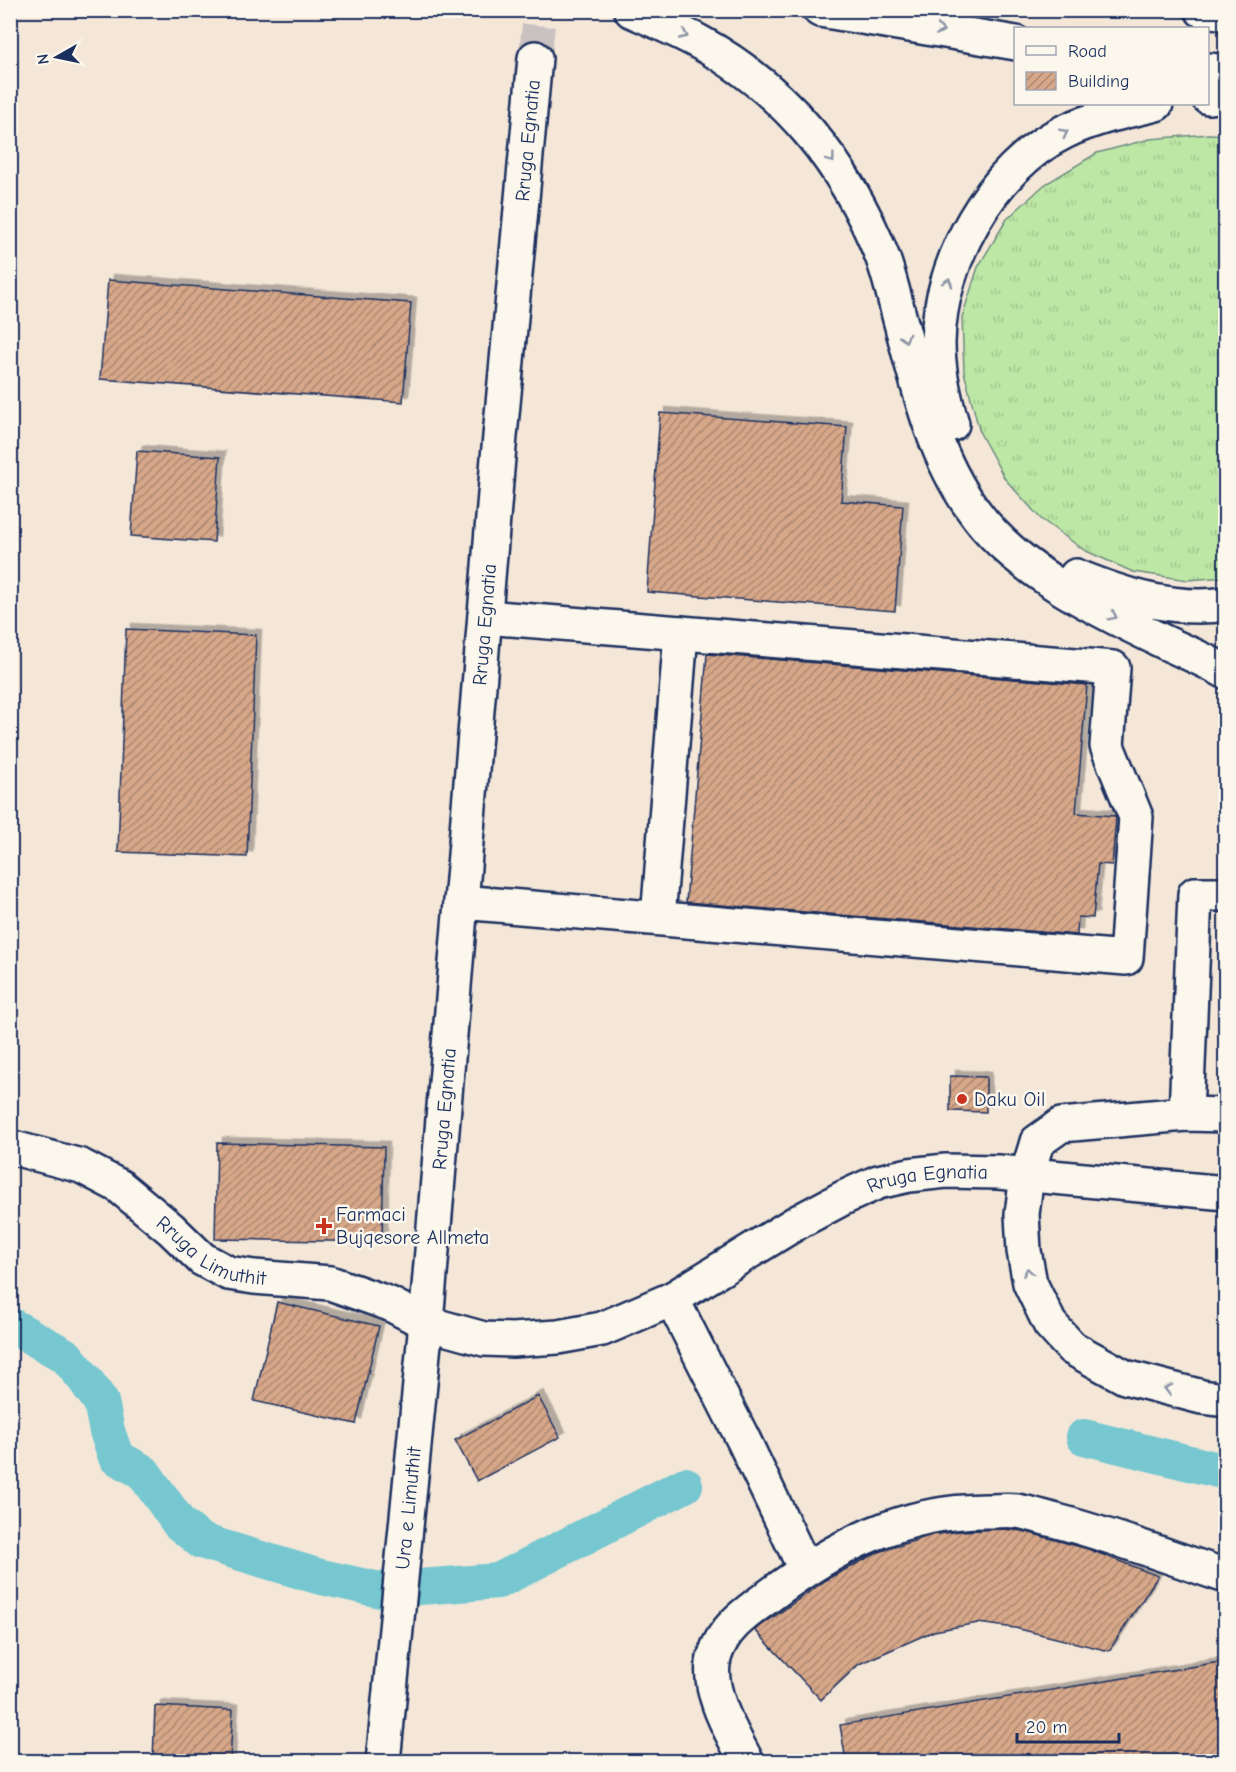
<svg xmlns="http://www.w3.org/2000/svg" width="1236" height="1772" font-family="'Comic Neue',sans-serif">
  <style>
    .grass { fill: url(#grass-tufts); stroke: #6c8b81; stroke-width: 1.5 }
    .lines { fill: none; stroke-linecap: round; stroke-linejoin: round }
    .canal { stroke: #76c7d0; stroke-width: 36 }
    .building { fill: url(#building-hatch); stroke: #1b2f5e; stroke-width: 1.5; filter: url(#shadow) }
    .major-tunnel { stroke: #c9c2c0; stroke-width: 33; stroke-dasharray: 33 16; stroke-linecap: butt }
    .minor-casing { stroke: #1b2f5e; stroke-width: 38 }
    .major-casing { stroke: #1b2f5e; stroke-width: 38 }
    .highway-casing { stroke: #1b2f5e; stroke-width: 38 }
    .minor { stroke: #fbf7ec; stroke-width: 33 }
    .major { stroke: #fbf7ec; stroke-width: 33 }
    .highway { stroke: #fbf7ec; stroke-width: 33 }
    .oneway { stroke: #8b93a5 }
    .poi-dot { fill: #c8321e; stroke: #fbf7ec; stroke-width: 2 }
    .labels { text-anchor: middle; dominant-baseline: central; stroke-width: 5; stroke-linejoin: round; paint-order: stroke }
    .street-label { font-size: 20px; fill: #1b2f5e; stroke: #fbf7ec }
    .poi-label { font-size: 20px; fill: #1b2f5e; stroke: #fbf7ec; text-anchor: start }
  </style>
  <defs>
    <pattern id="grass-tufts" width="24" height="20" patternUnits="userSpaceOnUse" patternTransform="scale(1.5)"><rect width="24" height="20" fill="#bde7a4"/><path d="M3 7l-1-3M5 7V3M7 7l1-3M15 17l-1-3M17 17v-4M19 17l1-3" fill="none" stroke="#a2c690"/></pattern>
    <pattern id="building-hatch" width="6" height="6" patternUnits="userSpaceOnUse" patternTransform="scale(1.5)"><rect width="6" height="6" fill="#d6a788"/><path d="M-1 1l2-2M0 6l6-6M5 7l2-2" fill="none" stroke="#ad8872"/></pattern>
    <filter id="shadow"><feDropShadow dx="5.5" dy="-5.5" stdDeviation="0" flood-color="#0004"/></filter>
  </defs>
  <rect width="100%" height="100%" fill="#f4e7d8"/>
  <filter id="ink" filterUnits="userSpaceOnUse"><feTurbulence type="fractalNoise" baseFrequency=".0167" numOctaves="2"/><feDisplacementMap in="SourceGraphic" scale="12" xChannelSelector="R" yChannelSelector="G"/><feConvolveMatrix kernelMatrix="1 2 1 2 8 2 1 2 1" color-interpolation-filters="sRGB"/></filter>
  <g filter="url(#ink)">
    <path class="grass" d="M 1209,134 L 1226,135 L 1226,577 L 1188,580 L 1133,572 L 1084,550 L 1041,519 L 1005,479 L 980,433 L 964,372 L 962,317 L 978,267 L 1007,219 L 1044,185 L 1097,153 L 1150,139 Z"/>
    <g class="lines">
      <g class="canal">
        <path d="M 10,1325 L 66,1356 L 84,1378 L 101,1402 L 107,1431 L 116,1457 L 143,1472 L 179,1523 L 201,1541 L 317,1576 L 380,1590 L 498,1581 L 685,1485"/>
        <path d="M 1084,1437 L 1226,1472"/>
      </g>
    </g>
    <g class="building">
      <path d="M 108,280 L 411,303 L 403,402 L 100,379 Z"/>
      <path d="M 660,413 L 847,427 L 841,501 L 903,506 L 895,611 L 647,592 Z"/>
      <path d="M 137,451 L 220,457 L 214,542 L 131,536 Z"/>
      <path d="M 126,629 L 256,635 L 247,857 L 118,852 Z"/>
      <path d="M 707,654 L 1087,685 L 1076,813 L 1115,816 L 1116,818 L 1112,865 L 1098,864 L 1093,918 L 1078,917 L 1077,935 L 686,902 Z"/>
      <path d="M 950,1076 L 986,1077 L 986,1112 L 950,1111 Z"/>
      <path d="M 217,1143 L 384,1147 L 382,1242 L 215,1239 Z"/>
      <path d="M 277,1302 L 379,1326 L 356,1424 L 254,1401 Z"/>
      <path d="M 538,1396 L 560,1437 L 477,1481 L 455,1440 Z"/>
      <path d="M 1003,1529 L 1023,1531 L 1088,1549 L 1158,1576 L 1109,1651 L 1015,1628 L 978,1623 L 934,1631 L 859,1664 L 821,1700 L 755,1630 L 829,1578 L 879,1552 L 932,1535 L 960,1531 Z"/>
      <path d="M 1226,1661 L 1226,1761 L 846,1761 L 840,1725 Z"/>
      <path d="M 155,1706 L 233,1710 L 230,1761 L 153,1761 Z"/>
    </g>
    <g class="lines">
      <path class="major-tunnel" d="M 535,58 L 540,10"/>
      <g class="minor-casing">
        <g id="minor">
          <path d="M 461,902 L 1126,958 L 1136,817 L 1107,746 L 1113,668 L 485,617"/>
          <path d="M 658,918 L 681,633"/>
          <path d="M 1186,1114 L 1195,894 L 1226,894"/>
          <path id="s1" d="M 10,1147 L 81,1166 L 119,1186 L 171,1229 L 202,1259 L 228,1273 L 254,1277 L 330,1283 L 390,1304 L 426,1323"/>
          <path d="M 1027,1175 L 1037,1142 L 1061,1125 L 1186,1114 L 1226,1115"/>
          <path d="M 672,1299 L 743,1439 L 805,1569"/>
          <path d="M 747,1762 C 732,1734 704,1687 715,1655 C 724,1627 746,1613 769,1596 C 835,1546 904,1510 989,1511 C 998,1511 1008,1510 1017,1511 C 1030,1513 1044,1518 1057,1521 C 1114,1536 1169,1557 1226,1576"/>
        </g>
      </g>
      <g class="major-casing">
        <g id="major">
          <path id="s2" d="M 426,1323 L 484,1339 L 512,1340 L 558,1337 L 602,1329 L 672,1299 L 796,1223 L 843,1198 L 878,1182 L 909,1175 L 946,1171 L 998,1172 L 1226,1193"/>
          <path id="s3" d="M 383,1762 L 426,1323 L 498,458 L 535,58"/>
        </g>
      </g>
      <g class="highway-casing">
        <g id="highway">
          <path d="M 631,10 C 654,20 677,30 699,42 C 786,89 846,165 882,256 C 890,277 895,301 901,323 C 918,387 934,457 974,511 C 1016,570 1094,608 1158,639 C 1180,650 1204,659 1226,672"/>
          <path d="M 820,10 L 1016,43"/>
          <path d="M 1202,10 L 1226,13"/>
          <path d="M 1208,70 L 1226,72"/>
          <path d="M 1208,97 L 1226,95"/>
          <path d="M 952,424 C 944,397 938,370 938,343 C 939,263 991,167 1064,132 C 1093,118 1125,111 1156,104"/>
          <path d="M 1076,576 C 1123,595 1174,612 1226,604"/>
          <path d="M 1027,1175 L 1022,1214 L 1024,1251 L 1030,1283 L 1050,1324 L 1072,1348 L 1125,1377 L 1202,1397 L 1226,1400"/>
        </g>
      </g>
      <use href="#minor" class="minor"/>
      <use href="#major" class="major"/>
      <use href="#highway" class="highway"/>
    </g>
    <defs><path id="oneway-chevron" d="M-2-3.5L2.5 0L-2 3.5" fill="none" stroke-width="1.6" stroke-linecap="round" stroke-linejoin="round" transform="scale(1.5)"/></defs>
    <g class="oneway">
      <use href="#oneway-chevron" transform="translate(940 30) rotate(9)"/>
      <use href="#oneway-chevron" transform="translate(684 35) rotate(25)"/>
      <use href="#oneway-chevron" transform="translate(1064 133) rotate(-27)"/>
      <use href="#oneway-chevron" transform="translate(831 159) rotate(52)"/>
      <use href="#oneway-chevron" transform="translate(948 282) rotate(-72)"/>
      <use href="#oneway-chevron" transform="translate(905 338) rotate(75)"/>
      <use href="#oneway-chevron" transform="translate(1113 616) rotate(26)"/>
      <use href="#oneway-chevron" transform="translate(1028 1272) rotate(-100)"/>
      <use href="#oneway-chevron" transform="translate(1168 1389) rotate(-166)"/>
    </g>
  </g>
  <g class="poi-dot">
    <circle cx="962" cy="1099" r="6"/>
    <path d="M321 1217h6v6h6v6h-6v6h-6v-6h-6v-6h6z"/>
  </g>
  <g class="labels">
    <g class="street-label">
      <text stroke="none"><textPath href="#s3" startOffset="1628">Rruga Egnatia</textPath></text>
      <text stroke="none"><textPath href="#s3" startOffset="1142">Rruga Egnatia</textPath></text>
      <text stroke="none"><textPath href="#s3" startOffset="656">Rruga Egnatia</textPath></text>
      <text stroke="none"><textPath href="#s2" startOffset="542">Rruga Egnatia</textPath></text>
      <text stroke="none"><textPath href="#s1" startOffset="232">Rruga Limuthit</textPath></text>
      <text stroke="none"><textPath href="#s3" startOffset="255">Ura e Limuthit</textPath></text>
    </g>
    <g class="poi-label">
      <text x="974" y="1099">Daku Oil</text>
      <text x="336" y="1214">Farmaci<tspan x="336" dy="23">Bujqesore Allmeta</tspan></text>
    </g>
  </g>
  <rect width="1236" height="1772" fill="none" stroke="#fbf7ec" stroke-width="36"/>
  <rect x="18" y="18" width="1200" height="1736" fill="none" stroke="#1b2f5e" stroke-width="2" filter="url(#ink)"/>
  <rect x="1014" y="27" width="195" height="78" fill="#fbf7ec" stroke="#a1a7b3" stroke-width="1.5"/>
  <rect x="1026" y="46" width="30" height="9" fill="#fbf7ec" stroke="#a1a7b3" stroke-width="1.5"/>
  <text x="1068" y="57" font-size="18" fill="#1b2f5e">Road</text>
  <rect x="1026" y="72" width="30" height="18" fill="url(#building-hatch)" stroke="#a1a7b3" stroke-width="1.5"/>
  <text x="1068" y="87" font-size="18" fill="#1b2f5e">Building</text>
  <g transform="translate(57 57) rotate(261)" stroke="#fbf7ec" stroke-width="4.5" paint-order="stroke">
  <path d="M0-4.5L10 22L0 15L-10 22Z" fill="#1b2f5e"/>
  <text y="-9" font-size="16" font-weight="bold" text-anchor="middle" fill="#1b2f5e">N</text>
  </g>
  <path d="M1017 1733v9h102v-9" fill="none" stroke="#1b2f5e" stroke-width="3"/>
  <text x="1026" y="1733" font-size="18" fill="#1b2f5e" stroke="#fbf7ec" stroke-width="4.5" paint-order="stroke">20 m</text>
</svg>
